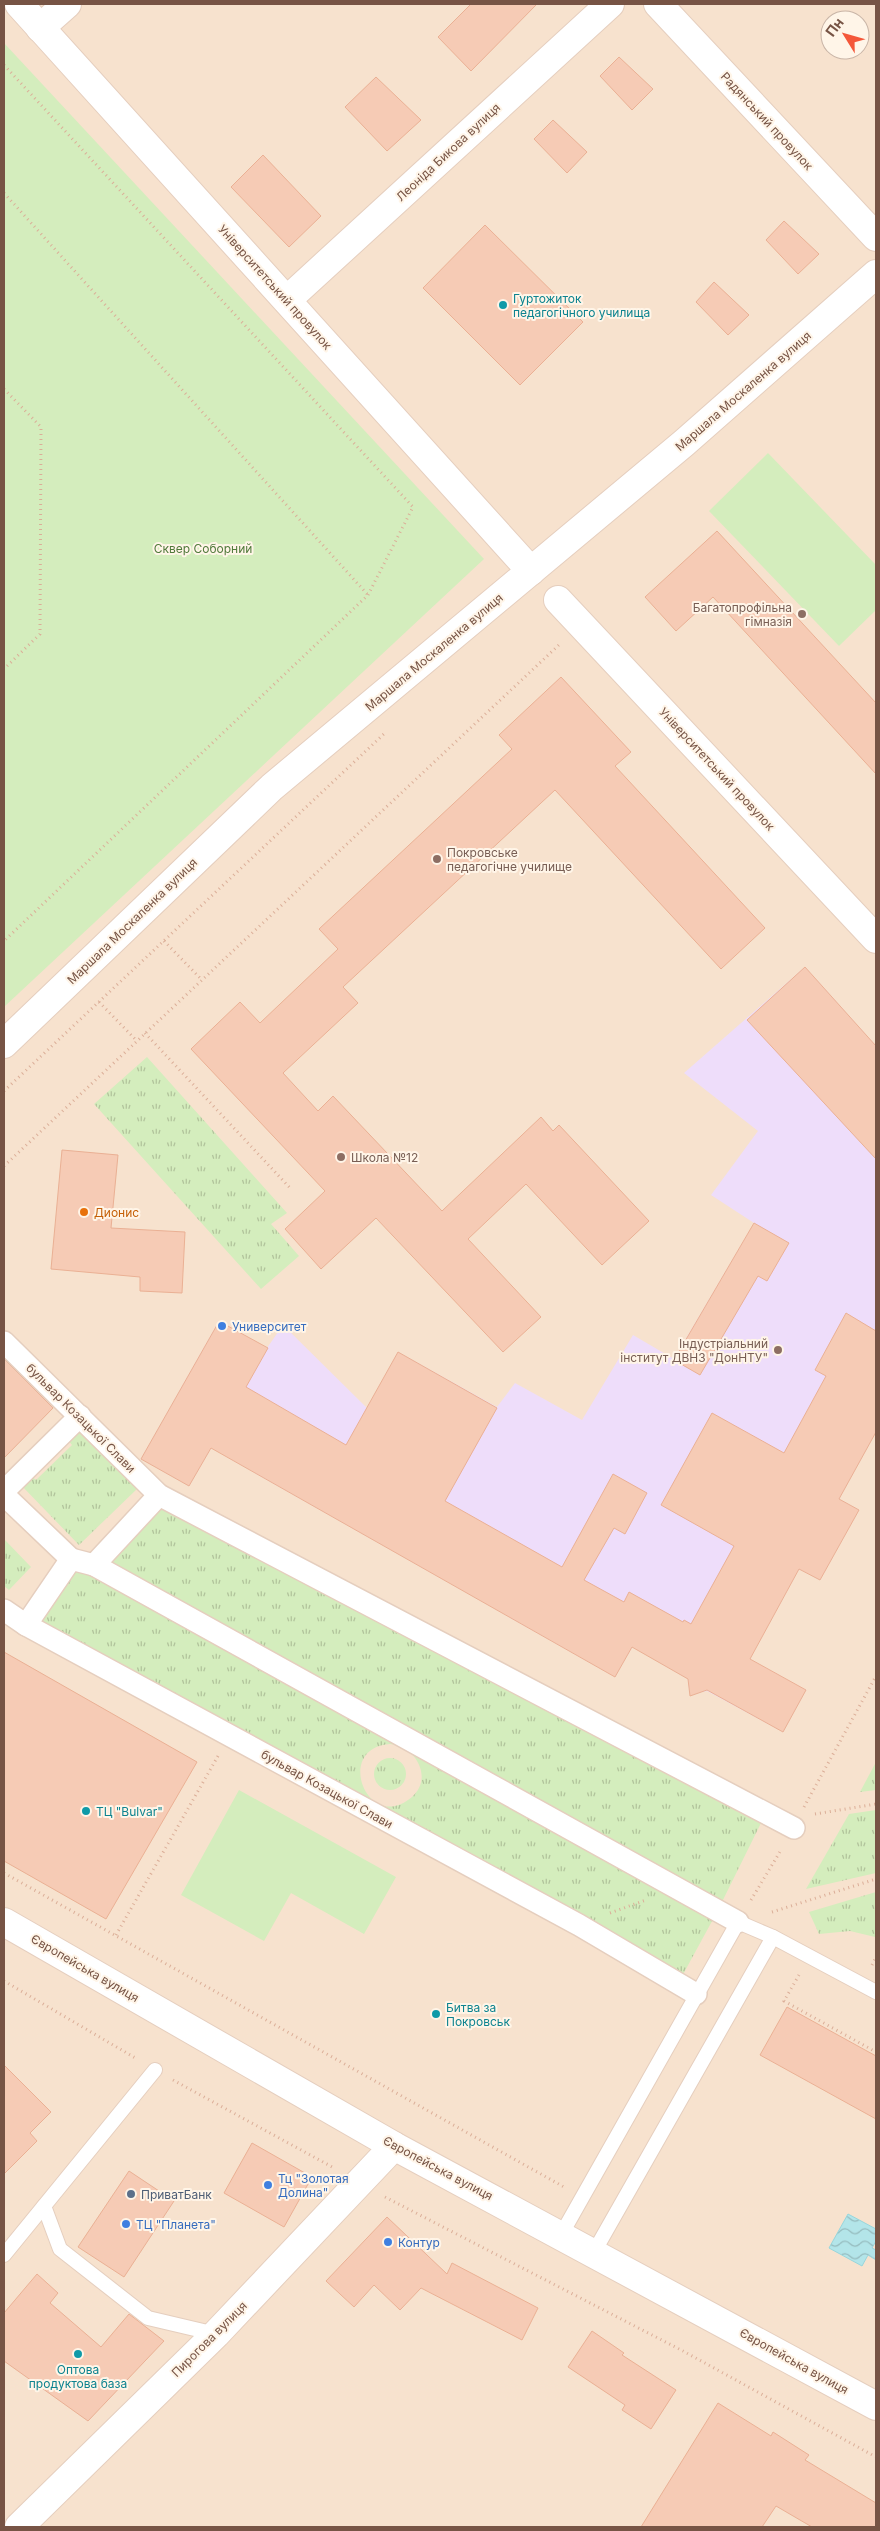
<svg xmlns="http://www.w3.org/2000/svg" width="880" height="2531" font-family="Inter,sans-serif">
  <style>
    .residential { fill: #f7e2ce; fill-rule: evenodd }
    .education { fill: #eeddfa }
    .grass { fill: url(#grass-tufts); fill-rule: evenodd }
    .park { fill: #d4edbd }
    .water { fill: url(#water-waves); stroke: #98d6dc }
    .building { fill: #f6cbb5; stroke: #eab094 }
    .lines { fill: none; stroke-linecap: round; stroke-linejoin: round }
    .service-casing { stroke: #e5cebe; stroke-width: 16 }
    .pedestrian-casing { stroke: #e5cebe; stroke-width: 24 }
    .minor-casing { stroke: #e5cebe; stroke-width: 30 }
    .tertiary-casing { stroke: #e5cebe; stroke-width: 30 }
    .path { stroke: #dbae98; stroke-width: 3; stroke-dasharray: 1 4; stroke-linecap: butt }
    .service { stroke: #fff; stroke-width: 14 }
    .pedestrian { stroke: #fff; stroke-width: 21 }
    .minor { stroke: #fff; stroke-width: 28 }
    .tertiary { stroke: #fff; stroke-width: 28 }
    .culture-dot { fill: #0f9aa8; stroke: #fff5e8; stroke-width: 2 }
    .education-dot { fill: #8d6e63; stroke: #fff5e8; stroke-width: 2 }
    .food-dot { fill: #e8710a; stroke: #fff5e8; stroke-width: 2 }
    .shop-dot { fill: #3f7fe0; stroke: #fff5e8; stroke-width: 2 }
    .service-dot { fill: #5c6f8a; stroke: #fff5e8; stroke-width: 2 }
    .labels { text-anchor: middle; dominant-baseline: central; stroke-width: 4; stroke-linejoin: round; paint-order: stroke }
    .street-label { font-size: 12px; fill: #775445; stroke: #fff5e8 }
    .culture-label { font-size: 12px; fill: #0d838f; stroke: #fff5e8; text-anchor: start }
    .park-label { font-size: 12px; fill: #50793a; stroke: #fff5e8 }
    .education-label { font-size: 12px; fill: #785e54; stroke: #fff5e8; text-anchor: end }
    .food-label { font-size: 12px; fill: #c56008; stroke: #fff5e8; text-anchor: start }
    .shop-label { font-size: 12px; fill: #366cbe; stroke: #fff5e8; text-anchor: start }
    .service-label { font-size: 12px; fill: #4e5e75; stroke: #fff5e8; text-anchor: start }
  </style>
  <defs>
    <pattern id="grass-tufts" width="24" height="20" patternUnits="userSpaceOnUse" patternTransform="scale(1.25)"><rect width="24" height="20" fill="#d4edbd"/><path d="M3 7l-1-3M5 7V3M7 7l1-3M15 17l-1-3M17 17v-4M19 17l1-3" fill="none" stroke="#b1c39b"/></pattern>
    <pattern id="water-waves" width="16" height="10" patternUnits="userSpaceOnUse" patternTransform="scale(1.25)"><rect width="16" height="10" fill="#b3e5e9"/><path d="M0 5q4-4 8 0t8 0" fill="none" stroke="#96bcbf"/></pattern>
  </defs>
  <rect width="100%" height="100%" fill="#fef1e0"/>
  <path class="residential" d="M 4,4 L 876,4 L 876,2527 L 4,2527 ZM 830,20 L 860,20 L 860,50 L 830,50 Z"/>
  <path class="education" d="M 805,967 L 876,1046 L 876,1432 L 839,1499 L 859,1510 L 820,1580 L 799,1569 L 750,1659 L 806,1690 L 783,1732 L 707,1691 L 697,1693 L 689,1689 L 688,1679 L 660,1663 L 669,1645 L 642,1630 L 615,1677 L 232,1460 L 225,1424 L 189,1486 L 141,1459 L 219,1321 L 267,1348 L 283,1325 L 367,1408 L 398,1352 L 497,1407 L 515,1383 L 582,1420 L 633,1335 L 674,1359 L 754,1223 L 711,1195 L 758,1131 L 684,1073 Z"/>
  <g class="grass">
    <path d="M 147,1057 L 287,1213 L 271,1224 L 299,1256 L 261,1289 L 94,1104 Z"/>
    <path d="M 79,1427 L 137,1489 L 79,1545 L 19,1483 L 29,1474 L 36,1480 L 72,1445 L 67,1439 Z"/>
    <path d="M 159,1495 L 763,1819 L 717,1912 L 680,1980 L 26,1625 L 71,1559 L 95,1565 ZM 390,1744 C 415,1746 434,1777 412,1797 C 368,1835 333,1748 390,1744 Z"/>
    <path d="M 4,1539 L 31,1567 L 9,1590 L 4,1586 Z"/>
    <circle cx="390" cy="1774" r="16"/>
    <path d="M 876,1762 L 876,1790 L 860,1792 Z"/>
    <path d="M 876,1810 L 876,1873 L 806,1889 L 849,1814 Z"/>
    <path d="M 876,1892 L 875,1937 L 850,1931 L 819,1934 L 809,1912 Z"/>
  </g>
  <g class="park">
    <path d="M 4,43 L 484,559 L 4,1007 Z"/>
    <path d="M 768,453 L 876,565 L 876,610 L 839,646 L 709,511 Z"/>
    <path d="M 239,1790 L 396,1877 L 364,1934 L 291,1893 L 264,1941 L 181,1895 Z"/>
  </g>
  <path class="water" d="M 848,2214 L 876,2229 L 876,2241 L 872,2248 L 876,2250 L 876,2260 L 868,2255 L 862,2266 L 829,2248 Z"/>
  <g class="building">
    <path d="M 471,4 L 537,4 L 471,71 L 438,37 Z"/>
    <path d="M 619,57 L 653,89 L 632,110 L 600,76 Z"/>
    <path d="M 376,77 L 421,120 L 387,151 L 345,107 Z"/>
    <path d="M 553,120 L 587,152 L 567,173 L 534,139 Z"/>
    <path d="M 263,155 L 321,216 L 289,247 L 231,187 Z"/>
    <path d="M 784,221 L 819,254 L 798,274 L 766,240 Z"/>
    <path d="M 485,225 L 583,322 L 520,385 L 423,288 Z"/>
    <path d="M 714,282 L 749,315 L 728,335 L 696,302 Z"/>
    <path d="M 717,531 L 876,703 L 876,774 L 713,597 L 676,631 L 645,597 Z"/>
    <path d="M 561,677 L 631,752 L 615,766 L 765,928 L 721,969 L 555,790 L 343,987 L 358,1003 L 283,1073 L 318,1111 L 333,1096 L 442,1211 L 541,1117 L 553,1131 L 559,1125 L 649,1221 L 602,1265 L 526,1184 L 468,1239 L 541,1317 L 503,1352 L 376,1218 L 321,1269 L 285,1229 L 325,1191 L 191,1049 L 240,1002 L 260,1023 L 338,949 L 319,929 L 512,749 L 499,735 Z"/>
    <path d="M 805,967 L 876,1046 L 876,1159 L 747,1020 Z"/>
    <path d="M 62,1150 L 118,1155 L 111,1228 L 185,1232 L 182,1293 L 140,1291 L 140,1277 L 51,1269 Z"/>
    <path d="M 754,1223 L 789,1243 L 767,1281 L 758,1276 L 700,1375 L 674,1360 Z"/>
    <path d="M 846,1313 L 876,1331 L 876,1432 L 839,1499 L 859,1510 L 820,1580 L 799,1569 L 750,1659 L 806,1690 L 783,1732 L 707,1690 L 690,1696 L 688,1679 L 632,1647 L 615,1677 L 211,1448 L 189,1486 L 141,1459 L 217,1325 L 226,1325 L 268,1348 L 246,1387 L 346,1445 L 398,1352 L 497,1408 L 445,1501 L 562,1567 L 613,1474 L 647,1493 L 625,1534 L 614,1528 L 584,1580 L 624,1602 L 629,1592 L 683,1622 L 684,1620 L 691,1624 L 734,1546 L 661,1505 L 712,1413 L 784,1453 L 826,1376 L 815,1370 Z"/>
    <path d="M 4,1359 L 53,1408 L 4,1458 Z"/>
    <path d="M 4,1652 L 197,1762 L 106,1919 L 4,1861 Z"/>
    <path d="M 787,2007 L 876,2056 L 876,2119 L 760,2055 Z"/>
    <path d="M 4,2065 L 51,2112 L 30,2133 L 37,2141 L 4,2174 Z"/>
    <path d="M 252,2143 L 312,2177 L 284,2227 L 224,2193 Z"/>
    <path d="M 129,2171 L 174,2201 L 124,2277 L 78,2247 Z"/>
    <path d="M 387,2217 L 447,2274 L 452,2263 L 538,2308 L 522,2340 L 421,2288 L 400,2310 L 374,2285 L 354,2307 L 326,2281 Z"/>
    <path d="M 37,2274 L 58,2293 L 50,2303 L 101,2347 L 129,2314 L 164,2341 L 88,2421 L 4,2361 L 4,2313 Z"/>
    <path d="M 592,2331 L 624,2353 L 622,2355 L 676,2390 L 651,2429 L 622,2410 L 625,2405 L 568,2367 Z"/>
    <path d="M 718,2403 L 771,2436 L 773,2432 L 809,2455 L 805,2460 L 876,2503 L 876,2527 L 812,2527 L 776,2506 L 762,2527 L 641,2527 Z"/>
  </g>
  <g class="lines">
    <g class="service-casing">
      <g id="service">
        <path d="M 44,2206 L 60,2249 L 148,2318 L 216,2334"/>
        <path d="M 561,2235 L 738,1922 L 773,1937 L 876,1992"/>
        <path d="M 594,2252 L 773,1937"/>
        <path d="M 4,2255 L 155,2070"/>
      </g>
    </g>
    <g class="pedestrian-casing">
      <g id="pedestrian">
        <path d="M 4,1342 L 159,1495 L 794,1828"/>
        <path d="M 4,1491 L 80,1416"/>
        <path d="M 4,1495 L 71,1559"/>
        <path d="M 159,1495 L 94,1565 L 738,1922"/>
        <path d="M 94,1565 L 71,1559 L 26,1625 L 579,1925 L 696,1994"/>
        <path d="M 4,1610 L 26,1625"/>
      </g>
    </g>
    <g class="minor-casing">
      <g id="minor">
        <path d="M 19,4 L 531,571"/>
        <path d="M 658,4 L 876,237"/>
        <path d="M 40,28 L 67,4"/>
        <path d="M 287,300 L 610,4"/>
        <path d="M 558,600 L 876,939"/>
        <path d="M 19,2527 L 216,2334 L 394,2146"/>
      </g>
    </g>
    <g class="tertiary-casing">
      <g id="tertiary">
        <path d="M 4,1044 L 272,787 L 684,443 L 876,274"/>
        <path d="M 4,1922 L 394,2146 L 876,2406"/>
      </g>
    </g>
    <g class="path">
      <path d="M 4,65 L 413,507 L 368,595 L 4,941"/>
      <path d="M 4,193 L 368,595"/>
      <path d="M 4,389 L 41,427 L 40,634 L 4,669"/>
      <path d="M 164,941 L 202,980"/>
      <path d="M 99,1002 L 137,1041"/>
      <path d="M 145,1033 L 291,1189"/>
      <path d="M 4,1091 L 386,732"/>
      <path d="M 4,1166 L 561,643"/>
      <path d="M 804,1807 L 876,1676"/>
      <path d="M 815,1814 L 876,1804"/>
      <path d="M 4,1873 L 564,2187"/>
      <path d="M 751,1900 L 781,1850"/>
      <path d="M 772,1912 L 876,1879"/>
      <path d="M 610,1913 L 646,1900"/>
      <path d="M 116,1935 L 218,1756"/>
      <path d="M 872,1965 L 876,1957"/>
      <path d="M 799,1975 L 784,2001 L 876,2052"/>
      <path d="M 4,1981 L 137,2059"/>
      <path d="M 173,2080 L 334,2168"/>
      <path d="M 385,2197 L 683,2351 L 876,2457"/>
    </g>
    <use href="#service" class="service"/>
    <use href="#pedestrian" class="pedestrian"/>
    <use href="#minor" class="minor"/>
    <use href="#tertiary" class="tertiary"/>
  </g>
  <g class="culture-dot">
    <circle cx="503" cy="305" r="5"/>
    <circle cx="86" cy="1811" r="5"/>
    <circle cx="436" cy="2014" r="5"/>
    <circle cx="78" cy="2354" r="5"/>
  </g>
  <g class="education-dot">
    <circle cx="802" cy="614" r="5"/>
    <circle cx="437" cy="859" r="5"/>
    <circle cx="341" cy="1157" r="5"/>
    <circle cx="778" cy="1350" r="5"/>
  </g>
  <circle class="food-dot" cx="84" cy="1212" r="5"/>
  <g class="shop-dot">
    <circle cx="222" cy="1326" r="5"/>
    <circle cx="268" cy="2185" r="5"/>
    <circle cx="126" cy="2224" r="5"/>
    <circle cx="388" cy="2242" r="5"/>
  </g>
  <circle class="service-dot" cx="131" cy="2194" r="5"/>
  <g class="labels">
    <g class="street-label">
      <text transform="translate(767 121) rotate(47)">Радянський провулок</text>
      <text transform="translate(448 152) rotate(-43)">Леоніда Бикова вулиця</text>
      <text transform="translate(275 287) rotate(48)">Університетський провулок</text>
      <text transform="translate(743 391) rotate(-41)">Маршала Москаленка вулиця</text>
      <text transform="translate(434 652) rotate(-40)">Маршала Москаленка вулиця</text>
      <text transform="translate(717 769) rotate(47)">Університетський провулок</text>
      <text transform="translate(132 921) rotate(-44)">Маршала Москаленка вулиця</text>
      <text transform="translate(81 1418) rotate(45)">бульвар Козацької Слави</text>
      <text transform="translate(327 1789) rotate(29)">бульвар Козацької Слави</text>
      <text transform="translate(85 1968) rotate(30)">Європейська вулиця</text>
      <text transform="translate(438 2168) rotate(28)">Європейська вулиця</text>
      <text transform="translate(209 2339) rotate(-45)">Пирогова вулиця</text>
      <text transform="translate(794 2361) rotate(29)">Європейська вулиця</text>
    </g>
    <g class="culture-label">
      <text x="513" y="298">Гуртожиток<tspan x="513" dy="14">педагогічного училища</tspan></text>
      <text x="96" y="1811">ТЦ "Bulvar"</text>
      <text x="446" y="2007">Битва за<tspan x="446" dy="14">Покровськ</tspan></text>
      <text x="78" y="2369" text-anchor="middle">Оптова<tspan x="78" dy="14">продуктова база</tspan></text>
    </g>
    <g class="park-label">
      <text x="203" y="548">Сквер Соборний</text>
    </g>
    <g class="education-label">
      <text x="792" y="607">Багатопрофільна<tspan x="792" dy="14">гімназія</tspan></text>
      <text x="447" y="852" text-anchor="start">Покровське<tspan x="447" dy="14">педагогічне училище</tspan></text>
      <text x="351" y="1157" text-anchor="start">Школа №12</text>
      <text x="768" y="1343">Індустріальний<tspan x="768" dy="14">інститут ДВНЗ "ДонНТУ"</tspan></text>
    </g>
    <g class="food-label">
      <text x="94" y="1212">Дионис</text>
    </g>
    <g class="shop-label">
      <text x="232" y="1326">Университет</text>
      <text x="278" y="2178">Тц "Золотая<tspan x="278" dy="14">Долина"</tspan></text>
      <text x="136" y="2224">ТЦ "Планета"</text>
      <text x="398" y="2242">Контур</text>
    </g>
    <g class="service-label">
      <text x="141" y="2194">ПриватБанк</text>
    </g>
  </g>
  <rect width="880" height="2531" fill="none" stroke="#775445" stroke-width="10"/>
  <g transform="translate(845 35) rotate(307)"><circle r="24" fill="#fff5e8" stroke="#c9b5a7"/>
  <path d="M0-4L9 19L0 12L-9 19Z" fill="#f45739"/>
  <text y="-8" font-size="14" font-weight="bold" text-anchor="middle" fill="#775445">Пн</text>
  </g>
</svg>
